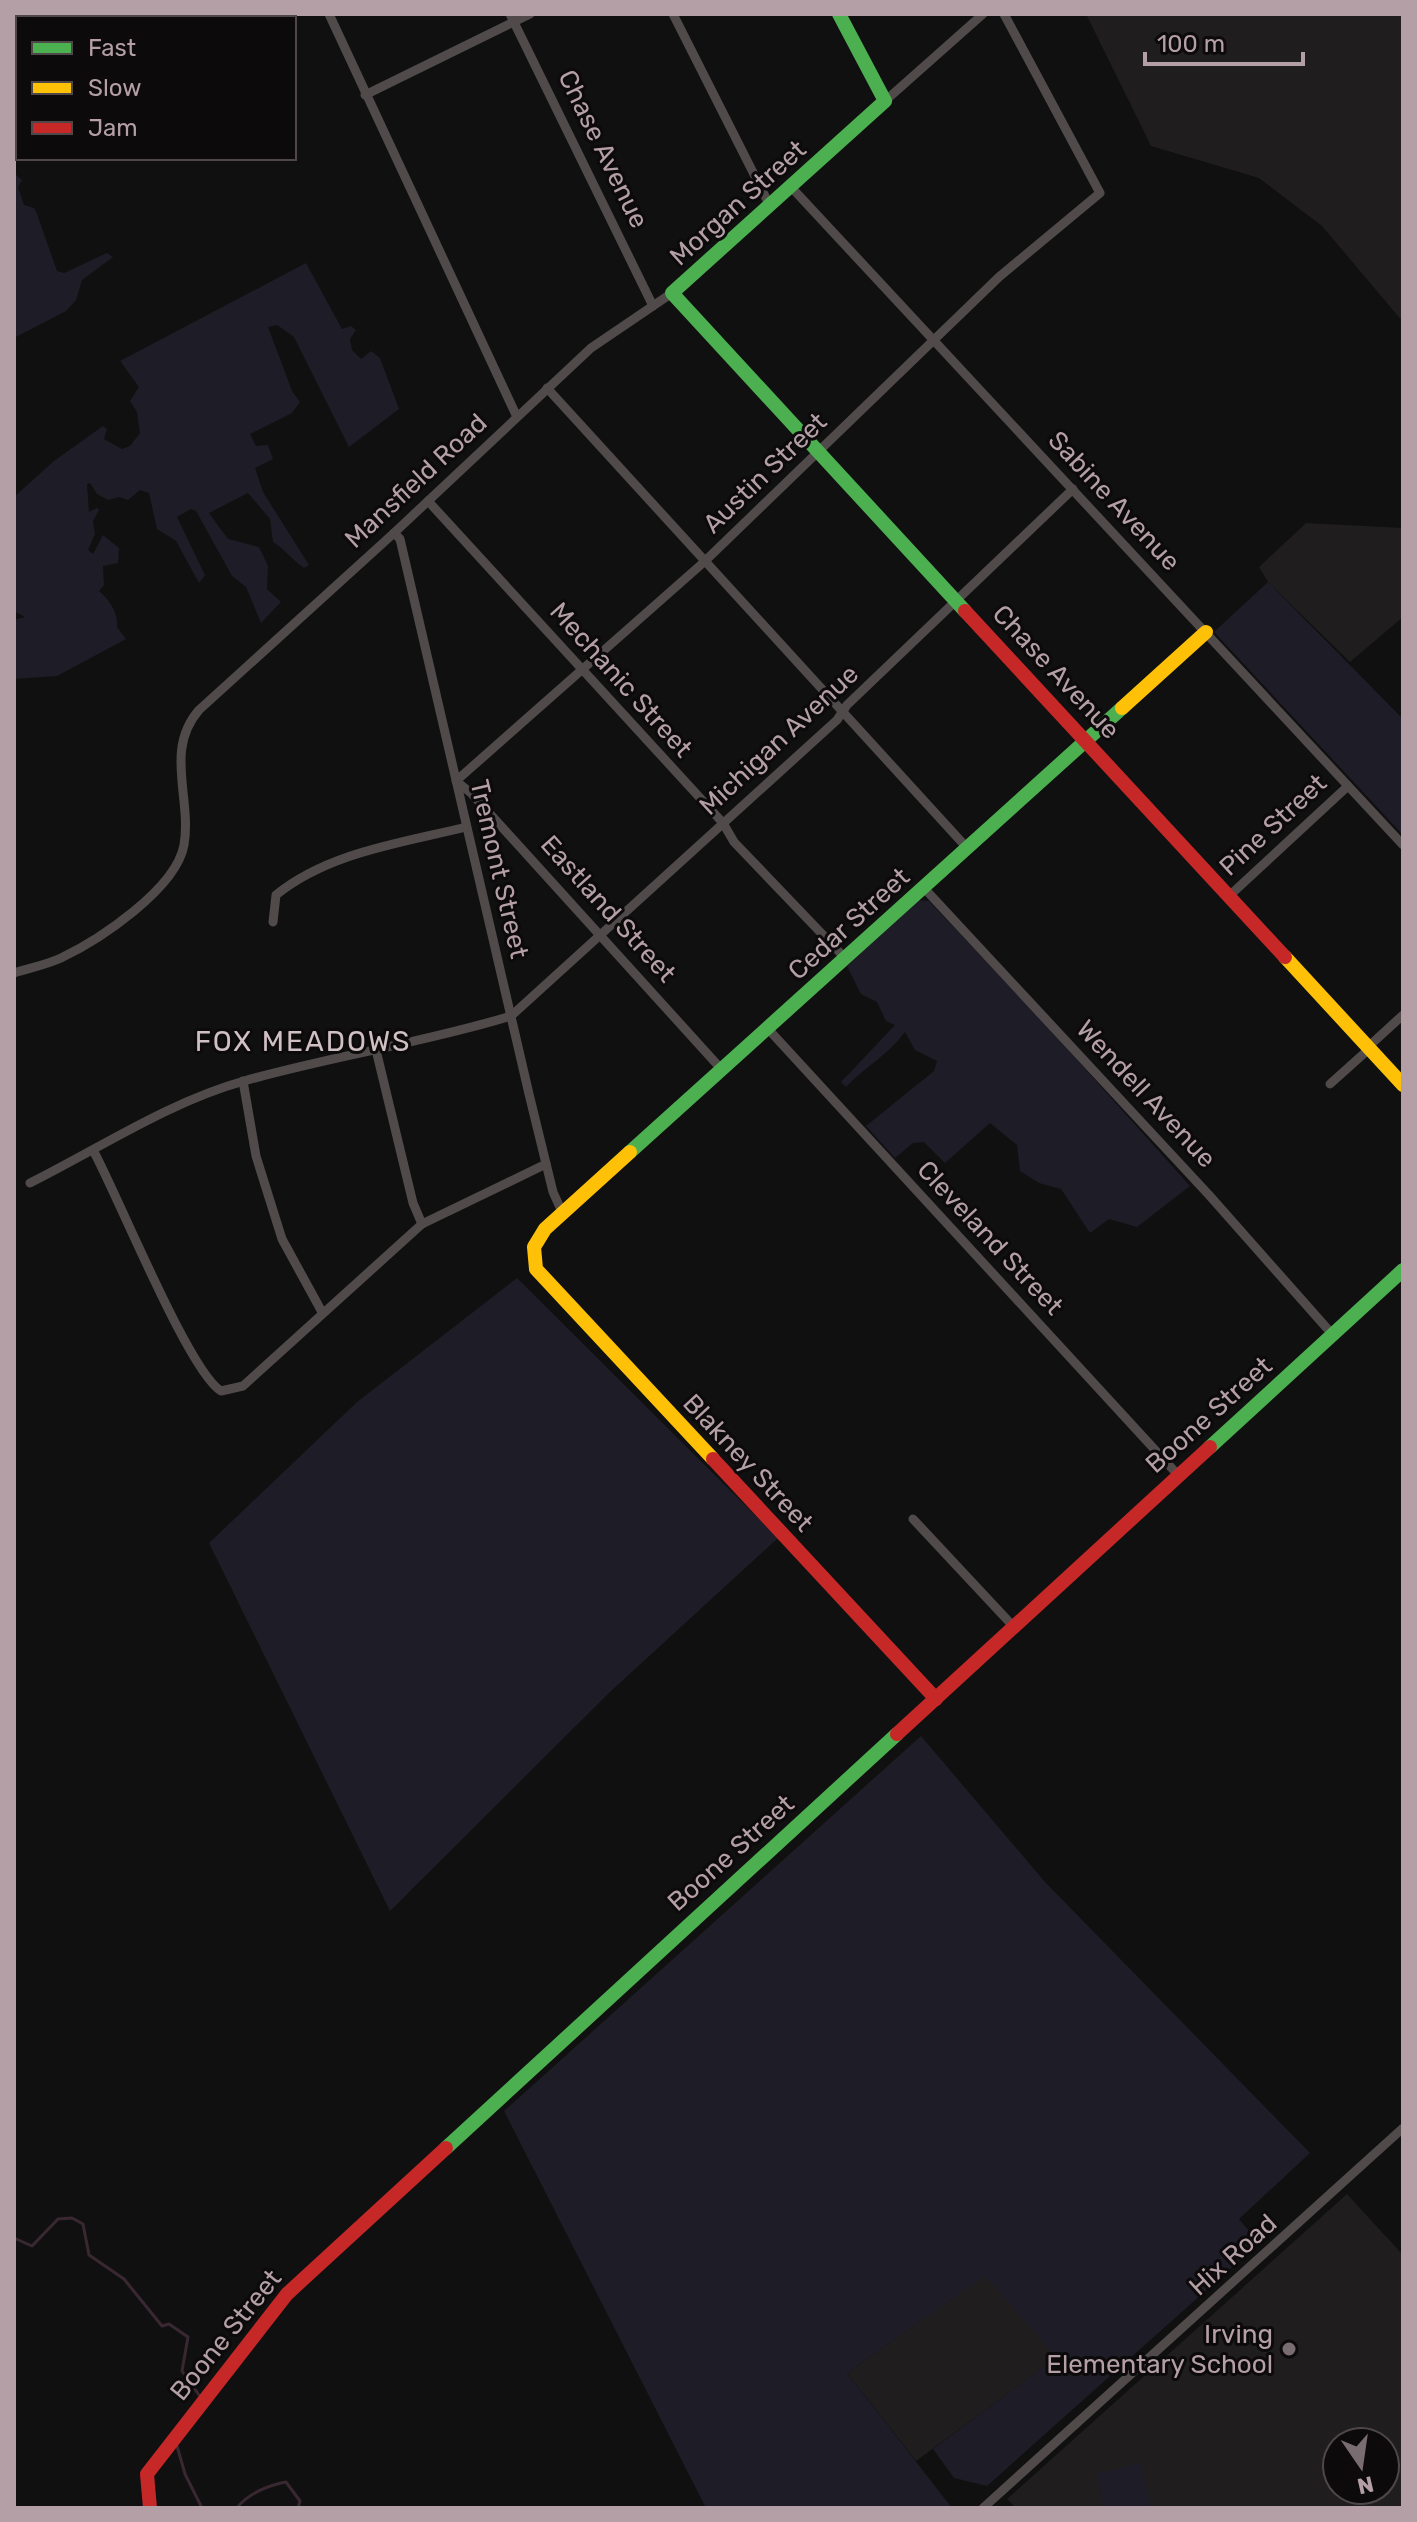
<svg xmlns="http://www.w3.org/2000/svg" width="1417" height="2522" font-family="Rubik,sans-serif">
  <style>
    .built { fill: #1f1d1d; fill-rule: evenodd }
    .green { fill: #1e1c26 }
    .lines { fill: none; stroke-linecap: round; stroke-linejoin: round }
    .stream { stroke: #392831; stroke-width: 3 }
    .street { stroke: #504a4b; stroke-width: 9 }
    .fast { stroke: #4caf50; stroke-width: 14 }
    .slow { stroke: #ffc107; stroke-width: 14 }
    .jam { stroke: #c62828; stroke-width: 14 }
    .poi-dot { fill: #7a6d71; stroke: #0c0a0a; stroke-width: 3 }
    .labels { text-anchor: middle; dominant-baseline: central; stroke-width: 6; stroke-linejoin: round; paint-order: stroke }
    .street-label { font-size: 26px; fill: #b39fa5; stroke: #0c0a0a }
    .poi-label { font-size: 26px; fill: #b39fa5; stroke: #0c0a0a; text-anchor: end }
    .neighbourhood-label { font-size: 28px; letter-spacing: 2px; fill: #cfc0c4; stroke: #0c0a0a }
  </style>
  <rect width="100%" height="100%" fill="#101010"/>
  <g class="built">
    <path d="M 1086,14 L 1403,14 L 1403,322 L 1322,226 L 1259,178 L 1151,146 Z"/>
    <path d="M 1306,523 L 1403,528 L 1403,617 L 1350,662 L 1268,582 L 1259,567 Z"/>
    <path d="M 1347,2194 L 1403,2255 L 1403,2508 L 1016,2508 L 1007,2499 ZM 1337,2442 L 1385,2442 L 1385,2490 L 1337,2490 Z"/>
    <path d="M 985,2275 L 1058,2357 L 916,2461 L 847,2373 Z"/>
  </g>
  <g class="green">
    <path d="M 34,14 L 138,14 L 139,18 L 36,18 Z"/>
    <path d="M 14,173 L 22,180 L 18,187 L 24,205 L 34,208 L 37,214 L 57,271 L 64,273 L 107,253 L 113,257 L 82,280 L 76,300 L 66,311 L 14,338 Z"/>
    <path d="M 306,263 L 342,329 L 351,326 L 356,330 L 350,339 L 352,350 L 361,359 L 371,351 L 380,358 L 399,409 L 349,447 L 294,337 L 277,325 L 268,327 L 292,391 L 300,402 L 292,413 L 250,434 L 256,446 L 268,445 L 273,459 L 255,468 L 263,492 L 309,565 L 304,568 C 292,560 285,549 273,542 L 270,519 L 248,493 L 209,513 L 228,539 L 259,547 L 268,566 L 267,589 L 281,602 L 261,623 L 246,587 L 232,576 L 196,511 L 191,509 L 177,517 L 205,575 L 199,583 L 176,541 L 157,529 L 149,493 L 140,490 L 128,500 L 119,497 L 108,500 L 97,494 L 90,483 L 87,484 L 89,512 L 97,508 L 99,510 L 93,521 L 95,534 L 88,550 L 93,554 L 103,535 L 119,548 L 118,563 L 103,566 L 104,585 L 99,591 C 109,599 119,614 117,627 L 126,639 L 57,676 L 14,679 L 14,620 L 25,617 L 14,611 L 14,497 L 54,461 L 103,426 L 107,429 L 104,439 L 122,449 L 130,446 L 140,433 L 137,412 L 130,401 L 139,387 L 120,361 Z"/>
    <path d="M 1268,582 L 1403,719 L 1403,835 L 1214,632 Z"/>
    <path d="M 918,900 L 929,901 L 1045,1024 L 1190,1186 L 1137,1227 L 1109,1219 L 1090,1233 L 1061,1189 L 1039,1183 L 1020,1171 L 1017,1145 L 990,1123 L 945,1163 L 924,1142 L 913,1143 L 895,1158 L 866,1126 L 934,1071 L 937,1061 L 915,1050 L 905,1032 C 888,1055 865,1067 846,1087 L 841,1082 L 895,1025 L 886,1021 L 877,1002 L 861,994 L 847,966 Z"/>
    <path d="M 517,1278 L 778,1538 L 610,1692 L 390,1911 L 209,1543 L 357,1402 Z"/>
    <path d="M 921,1736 L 1045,1882 L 1310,2153 L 1239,2219 L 1259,2243 L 987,2486 L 954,2478 L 933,2449 L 1057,2357 L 985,2276 L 847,2373 L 952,2508 L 706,2508 L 504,2111 Z"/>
    <path d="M 1141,2463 L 1151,2508 L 1104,2508 L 1096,2474 Z"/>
  </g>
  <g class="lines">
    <g class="stream">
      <path d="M 14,2238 L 32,2246 L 58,2219 L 72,2218 L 83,2224 L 89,2255 L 124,2279 L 162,2326 L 169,2324 L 188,2337 L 182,2371 L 199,2395"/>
      <path d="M 177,2446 L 185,2474 L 202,2508"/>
      <path d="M 237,2508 C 247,2494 269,2485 286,2482 L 300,2501 L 298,2508"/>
    </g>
    <g class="street">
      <path d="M 329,14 L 517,417"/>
      <path d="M 510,14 L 653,306"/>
      <path d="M 673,14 L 770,206"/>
      <path d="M 365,95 L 530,14"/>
      <path d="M 885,101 L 983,14"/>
      <path d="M 792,188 L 1403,845"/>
      <path d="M 547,388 L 968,849"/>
      <path d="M 428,501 L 723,823 L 734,842 L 846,959"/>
      <path d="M 394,533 L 400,539 L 529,1094 L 553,1192 L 563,1214"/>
      <path d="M 924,888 L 1209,1195 L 1332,1334"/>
      <path d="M 1228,897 L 1348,786"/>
      <path d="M 273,922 L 276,895 C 329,852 402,843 466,827"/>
      <path d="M 14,973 C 29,968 46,965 61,958 C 99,940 176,889 184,845 C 192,798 164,750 199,710 L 394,533 L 591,348 L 672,293"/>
      <path d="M 769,1030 L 1179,1476"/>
      <path d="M 1368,1047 L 1403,1015"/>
      <path d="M 376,1050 L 413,1203 L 422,1224"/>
      <path d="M 723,1071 L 471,793 L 456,781 L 704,562 L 999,277 L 1100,193 L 1004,14"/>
      <path d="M 243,1081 L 256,1156 L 282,1239 L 322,1312"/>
      <path d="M 1330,1084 L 1369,1049"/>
      <path d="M 94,1152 C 118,1196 189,1372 221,1391 L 243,1386 L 422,1224 L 546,1164"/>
      <path d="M 30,1183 C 100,1148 169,1102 244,1081 C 332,1056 423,1043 511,1016 L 837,720 L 847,705 L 1073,489"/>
      <path d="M 913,1519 L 1013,1626"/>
      <path d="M 983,2508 L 1403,2128"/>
    </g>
    <g class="fast">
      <path d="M 839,14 L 885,101 L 672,293 L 965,611"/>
      <path d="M 630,1152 L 1122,708"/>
      <path d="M 1210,1447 L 1403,1270"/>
      <path d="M 446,2148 L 897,1734"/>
    </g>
    <g class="slow">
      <path d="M 1122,708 L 1206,632"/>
      <path d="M 1285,957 L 1403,1085"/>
      <path d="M 630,1152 L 545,1229 L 534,1247 L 536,1269 L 713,1459"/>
    </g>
    <g class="jam">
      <path d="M 965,611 L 1285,957"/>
      <path d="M 713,1459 L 936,1699"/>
      <path d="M 897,1734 L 1210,1447"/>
      <path d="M 150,2508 L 147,2474 L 287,2294 L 446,2148"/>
    </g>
  </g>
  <circle class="poi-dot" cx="1289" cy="2349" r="8"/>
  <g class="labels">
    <g class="street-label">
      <text transform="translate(603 149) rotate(64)">Chase Avenue</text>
      <text transform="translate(738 203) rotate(-42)">Morgan Street</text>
      <text transform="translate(765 473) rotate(-44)">Austin Street</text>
      <text transform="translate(416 481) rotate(-43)">Mansfield Road</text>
      <text transform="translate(1114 501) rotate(47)">Sabine Avenue</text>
      <text transform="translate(1056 672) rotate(47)">Chase Avenue</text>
      <text transform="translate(621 680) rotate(48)">Mechanic Street</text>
      <text transform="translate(779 740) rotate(-43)">Michigan Avenue</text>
      <text transform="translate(1273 825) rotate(-43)">Pine Street</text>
      <text transform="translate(499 869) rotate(77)">Tremont Street</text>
      <text transform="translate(608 909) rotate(48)">Eastland Street</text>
      <text transform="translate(849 924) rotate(-42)">Cedar Street</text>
      <text transform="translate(1146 1094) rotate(47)">Wendell Avenue</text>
      <text transform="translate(990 1238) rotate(47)">Cleveland Street</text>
      <text transform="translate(1209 1415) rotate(-42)">Boone Street</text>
      <text transform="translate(748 1463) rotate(47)">Blakney Street</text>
      <text transform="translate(731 1853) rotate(-42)">Boone Street</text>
      <text transform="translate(1233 2255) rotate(-42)">Hix Road</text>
      <text transform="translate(226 2335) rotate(-51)">Boone Street</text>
    </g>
    <g class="poi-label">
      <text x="1273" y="2334">Irving<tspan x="1273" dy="30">Elementary School</tspan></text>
    </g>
    <g class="neighbourhood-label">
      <text x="303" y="1041">FOX MEADOWS</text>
    </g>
  </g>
  <rect width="1417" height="2522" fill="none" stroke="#b39fa5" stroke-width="32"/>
  <rect x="16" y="16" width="280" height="144" fill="#0c0a0a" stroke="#4f4648" stroke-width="2"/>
  <rect x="32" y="42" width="40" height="12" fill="#4caf50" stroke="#4f4648" stroke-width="2"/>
  <text x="88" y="56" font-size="24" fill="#b39fa5">Fast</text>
  <rect x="32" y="82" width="40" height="12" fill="#ffc107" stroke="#4f4648" stroke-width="2"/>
  <text x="88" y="96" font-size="24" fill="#b39fa5">Slow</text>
  <rect x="32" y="122" width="40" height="12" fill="#c62828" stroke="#4f4648" stroke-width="2"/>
  <text x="88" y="136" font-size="24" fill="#b39fa5">Jam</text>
  <g transform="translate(1361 2466) rotate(167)"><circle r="38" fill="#0c0a0a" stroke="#4f4648" stroke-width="2"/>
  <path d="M0-6L14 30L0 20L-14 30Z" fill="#7a6d71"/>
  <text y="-12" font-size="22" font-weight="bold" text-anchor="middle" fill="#b39fa5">N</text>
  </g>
  <path d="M1145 52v12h158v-12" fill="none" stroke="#b39fa5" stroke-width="4"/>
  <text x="1157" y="52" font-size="24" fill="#b39fa5" stroke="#0c0a0a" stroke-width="6" paint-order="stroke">100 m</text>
</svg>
